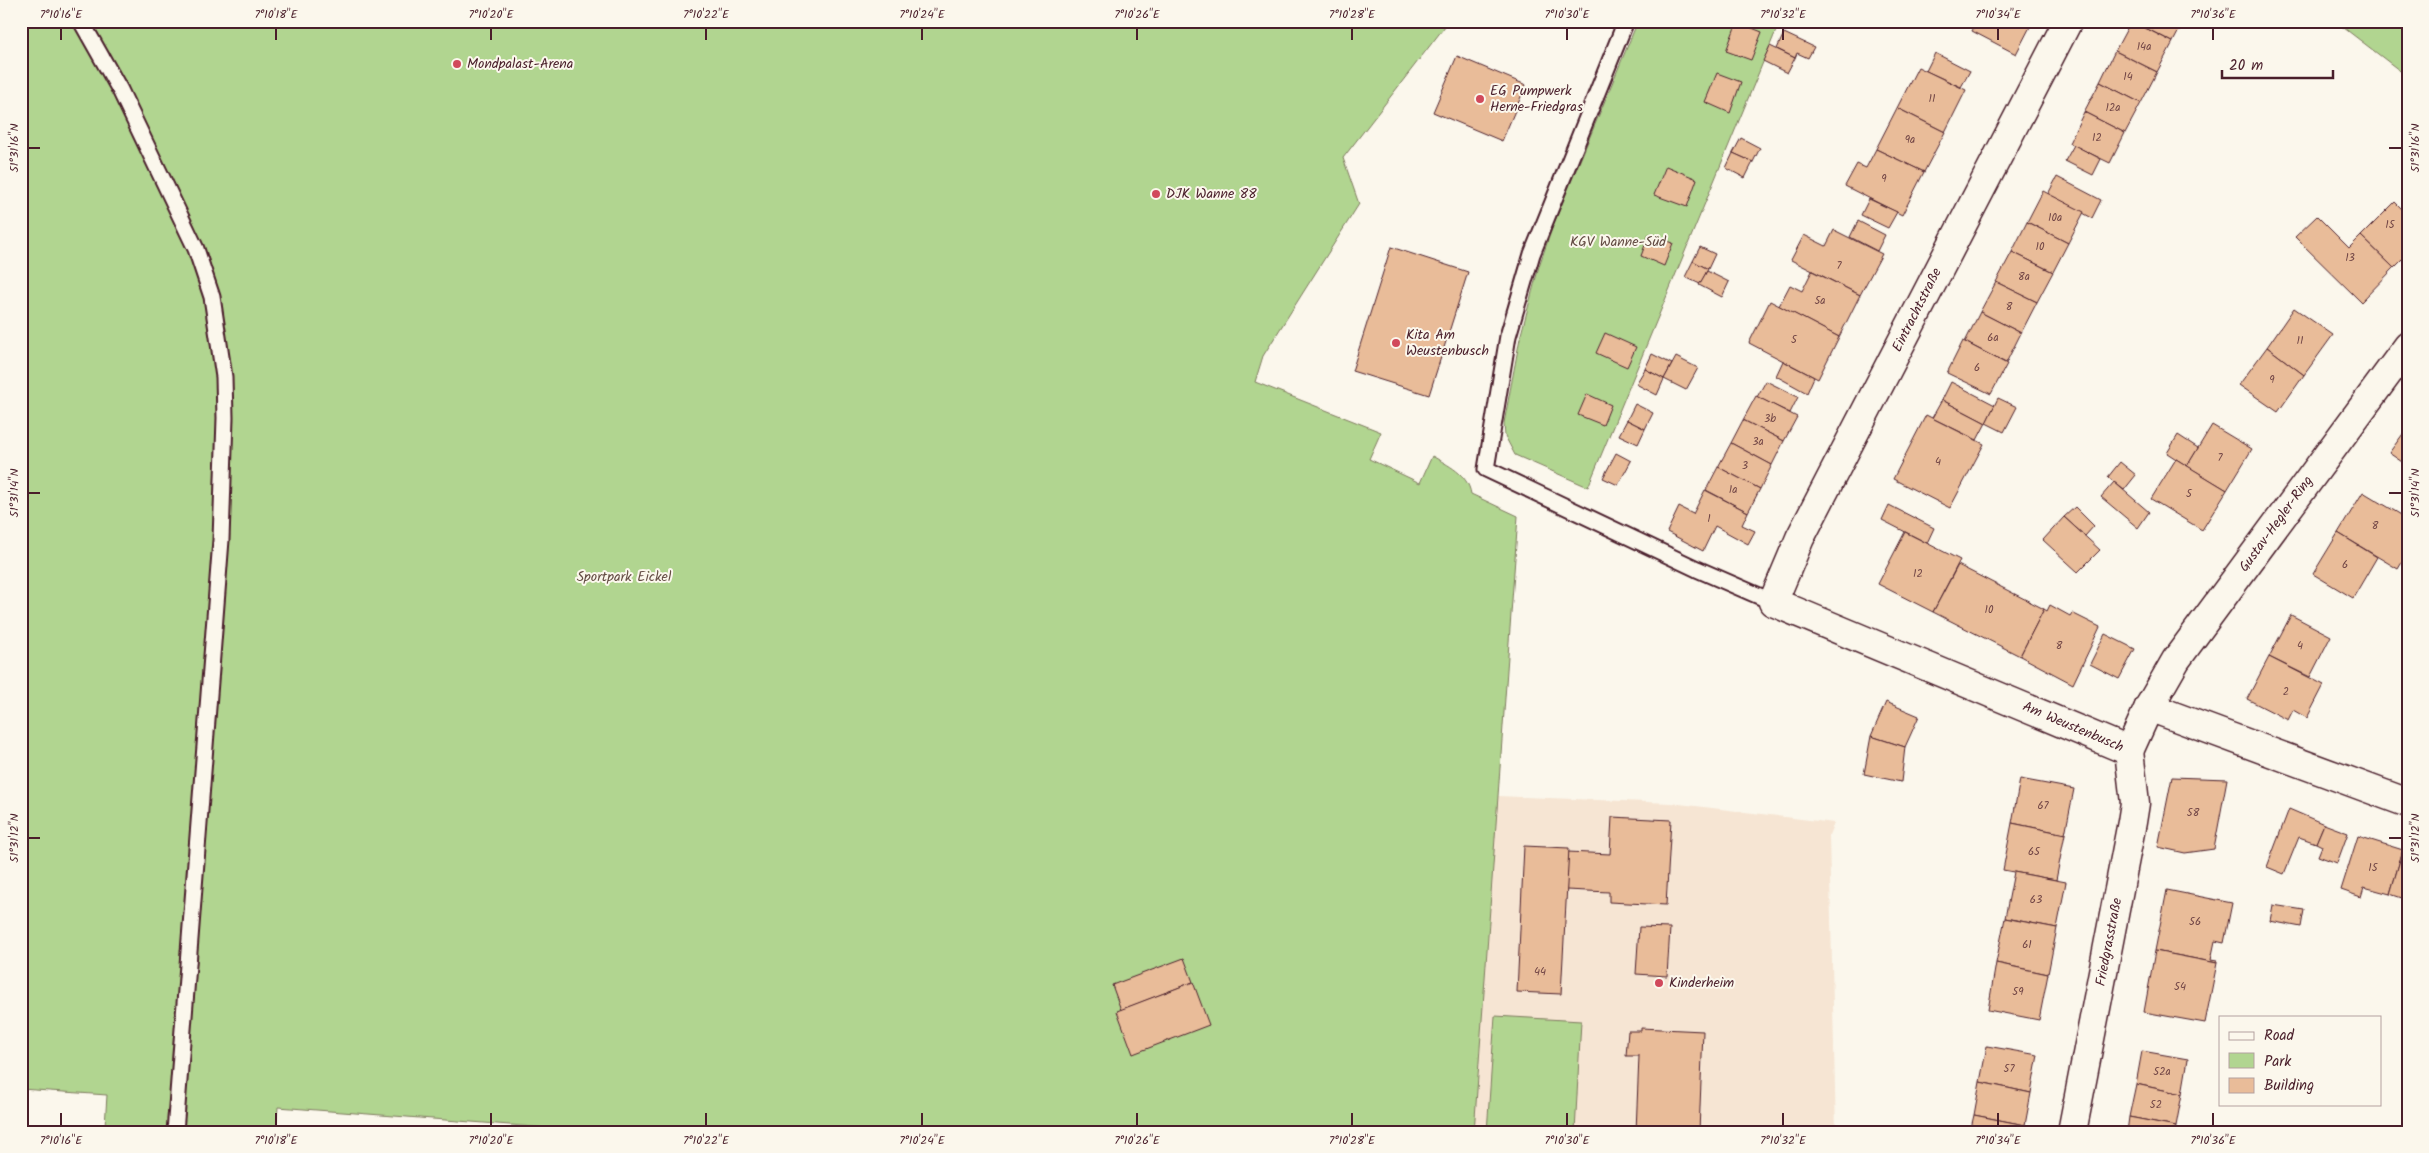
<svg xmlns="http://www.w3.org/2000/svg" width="2429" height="1153" font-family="Kalam,sans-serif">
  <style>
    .built { fill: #f6e5d3 }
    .green { fill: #b1d590; stroke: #7e7a5e }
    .building { fill: #e9bc99; stroke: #4a1f2b }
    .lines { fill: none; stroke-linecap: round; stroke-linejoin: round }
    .service-casing { stroke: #4a1f2b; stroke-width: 19 }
    .minor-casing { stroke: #4a1f2b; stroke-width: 31 }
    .service { stroke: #fbf7ec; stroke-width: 15 }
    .minor { stroke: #fbf7ec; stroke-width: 28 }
    .ticks { fill: none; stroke: #4a1f2b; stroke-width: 2 }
    .poi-dot { fill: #d1495b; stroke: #fbf7ec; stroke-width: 2 }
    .labels { text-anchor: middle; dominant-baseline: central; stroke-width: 4; stroke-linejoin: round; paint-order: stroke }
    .number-label { font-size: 11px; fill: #724646 }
    .poi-label { font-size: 14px; fill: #4a1f2b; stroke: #fbf7ec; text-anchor: start }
    .park-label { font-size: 14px; fill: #644c44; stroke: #fbf7ec }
    .street-label { font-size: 14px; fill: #4a1f2b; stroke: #fbf7ec }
    .neatline { fill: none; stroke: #4a1f2b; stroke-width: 2 }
    .ticks-label { font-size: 12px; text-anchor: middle; fill: #4a1f2b }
  </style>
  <rect width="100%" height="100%" fill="#fbf7ec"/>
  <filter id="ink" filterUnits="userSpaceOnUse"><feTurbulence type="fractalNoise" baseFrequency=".02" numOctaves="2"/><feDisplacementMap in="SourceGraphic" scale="10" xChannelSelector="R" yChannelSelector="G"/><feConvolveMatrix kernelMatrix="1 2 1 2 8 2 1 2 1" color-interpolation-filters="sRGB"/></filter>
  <g filter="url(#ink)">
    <path class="built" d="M 1498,796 L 1671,803 L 1834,823 L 1829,835 L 1836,1132 L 1474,1132 Z"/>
    <g class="green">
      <path d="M 21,21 L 1449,21 L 1343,158 L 1359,204 L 1263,356 L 1255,382 L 1381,432 L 1369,459 L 1420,483 L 1432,456 C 1448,465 1468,474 1471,494 L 1518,516 L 1474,1132 L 600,1132 L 278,1107 L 276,1132 L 181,1132 L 105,1126 L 107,1095 L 21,1089 Z"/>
      <path d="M 1638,21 L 1780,21 L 1588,487 L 1515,455 L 1505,436 L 1504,423 L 1520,338 L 1539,266 L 1554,223 Z"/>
      <path d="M 2335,21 L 2408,21 L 2408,77 Z"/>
      <path d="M 1495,1016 L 1581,1021 L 1575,1132 L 1487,1132 Z"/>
    </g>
    <g class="building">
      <path d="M 1815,21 L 1829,21 L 1826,27 Z"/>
      <path d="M 1977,21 L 2033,21 L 2016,54 L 1972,31 Z"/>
      <path d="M 2131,21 L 2173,42 L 2157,72 L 2115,51 Z"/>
      <path d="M 2132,21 L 2184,21 L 2173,42 Z"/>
      <path d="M 1737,22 L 1762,32 L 1751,60 L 1726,51 Z"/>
      <path d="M 1784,33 L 1814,47 L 1808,58 L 1797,53 L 1795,58 L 1777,49 Z"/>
      <path d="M 1770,46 L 1795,58 L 1787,73 L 1763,61 Z"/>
      <path d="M 2115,51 L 2157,72 L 2141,103 L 2100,82 Z"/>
      <path d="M 1935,53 L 1970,71 L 1961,87 L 1926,71 Z"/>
      <path d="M 1457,56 L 1526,85 L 1502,141 L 1433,112 Z"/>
      <path d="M 1918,67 L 1966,90 L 1945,132 L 1897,108 Z"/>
      <path d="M 1717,73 L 1741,82 L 1730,113 L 1705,102 Z"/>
      <path d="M 2100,82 L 2141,103 L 2125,133 L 2084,112 Z"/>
      <path d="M 1897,108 L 1945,132 L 1924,172 L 1876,149 Z"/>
      <path d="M 2084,112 L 2125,133 L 2110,163 L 2069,143 Z"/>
      <path d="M 1741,138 L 1760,148 L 1753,162 L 1733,153 Z"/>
      <path d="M 2074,145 L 2101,159 L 2093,175 L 2065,161 Z"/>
      <path d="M 1876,149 L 1924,172 L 1902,215 L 1845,186 L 1857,164 L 1866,168 Z"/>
      <path d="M 1733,153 L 1753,162 L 1745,178 L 1726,168 Z"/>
      <path d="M 1666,166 L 1697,179 L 1687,207 L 1654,195 Z"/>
      <path d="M 2057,177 L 2101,200 L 2092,218 L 2048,194 Z"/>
      <path d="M 2043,191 L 2084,212 L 2068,243 L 2027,222 Z"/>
      <path d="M 1869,199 L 1897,212 L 1888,228 L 1861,215 Z"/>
      <path d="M 2395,202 L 2408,215 L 2408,254 L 2394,268 L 2361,236 Z"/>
      <path d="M 2317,216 L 2349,248 L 2361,236 L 2394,268 L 2361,302 L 2295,237 Z"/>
      <path d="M 1858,221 L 1885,235 L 1877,251 L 1850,237 Z"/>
      <path d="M 2027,222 L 2068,243 L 2053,272 L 2012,252 Z"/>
      <path d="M 1834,230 L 1882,254 L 1860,295 L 1791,260 L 1804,235 L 1826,246 Z"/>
      <path d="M 1649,234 L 1673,243 L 1664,266 L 1641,256 Z"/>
      <path d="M 1391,247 L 1468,272 L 1429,395 L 1352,371 Z"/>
      <path d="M 1700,247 L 1715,254 L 1708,269 L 1693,261 Z"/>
      <path d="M 2012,252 L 2053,272 L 2037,302 L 1996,282 Z"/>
      <path d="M 1693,261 L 1708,269 L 1700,284 L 1685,277 Z"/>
      <path d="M 1707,271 L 1729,282 L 1722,297 L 1699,285 Z"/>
      <path d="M 1812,271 L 1860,295 L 1839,337 L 1779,306 L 1790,285 L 1802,291 Z"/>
      <path d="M 1996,282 L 2037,302 L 2021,333 L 1980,312 Z"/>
      <path d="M 1770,301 L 1839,337 L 1818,379 L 1749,343 Z"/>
      <path d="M 2294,308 L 2333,335 L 2304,375 L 2267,347 Z"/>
      <path d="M 1980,312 L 2021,333 L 2006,363 L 1965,342 Z"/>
      <path d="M 1605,333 L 1636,347 L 1627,367 L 1596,353 Z"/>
      <path d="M 1963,341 L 2007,364 L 1991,394 L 1947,373 Z"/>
      <path d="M 2267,347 L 2304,375 L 2278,412 L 2239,385 Z"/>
      <path d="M 1652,354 L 1672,364 L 1664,379 L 1645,369 Z"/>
      <path d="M 1676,357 L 1698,368 L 1686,390 L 1664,379 Z"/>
      <path d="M 1783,361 L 1814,377 L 1807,393 L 1776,376 Z"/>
      <path d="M 1645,369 L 1664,379 L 1657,395 L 1636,384 Z"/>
      <path d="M 1766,381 L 1798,397 L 1790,413 L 1757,397 Z"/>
      <path d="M 1951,382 L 1995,405 L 1986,423 L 1942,400 Z"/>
      <path d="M 1587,394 L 1611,405 L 1603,425 L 1578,415 Z"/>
      <path d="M 1756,396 L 1797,417 L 1784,441 L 1743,420 Z"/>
      <path d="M 1998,398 L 2017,407 L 2004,432 L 1986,423 Z"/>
      <path d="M 1942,400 L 1986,423 L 1977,440 L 1932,418 Z"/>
      <path d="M 1635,404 L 1653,413 L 1645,429 L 1627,420 Z"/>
      <path d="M 1926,415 L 1984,444 L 1950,508 L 1893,479 Z"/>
      <path d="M 1627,420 L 1645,429 L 1638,444 L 1619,435 Z"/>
      <path d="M 1743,420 L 1784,441 L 1772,465 L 1731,443 Z"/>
      <path d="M 2212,425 L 2252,449 L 2227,490 L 2187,466 Z"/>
      <path d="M 2408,427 L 2408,466 L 2389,453 Z"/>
      <path d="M 2178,435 L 2198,448 L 2187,466 L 2167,453 Z"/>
      <path d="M 1731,443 L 1772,465 L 1760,489 L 1718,467 Z"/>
      <path d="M 1616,453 L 1631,461 L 1618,485 L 1603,478 Z"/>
      <path d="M 2176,459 L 2227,490 L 2202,530 L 2151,499 Z"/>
      <path d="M 2120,462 L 2136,475 L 2124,490 L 2108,477 Z"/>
      <path d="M 1718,467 L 1760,489 L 1748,512 L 1706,490 Z"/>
      <path d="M 2114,482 L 2149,512 L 2138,528 L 2101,497 Z"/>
      <path d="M 1705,490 L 1748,512 L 1742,525 L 1755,531 L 1748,544 L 1715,526 L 1703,551 L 1667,532 L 1679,507 L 1693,514 Z"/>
      <path d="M 2363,492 L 2408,519 L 2408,552 L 2398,569 L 2338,533 Z"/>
      <path d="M 1889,505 L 1934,528 L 1927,543 L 1882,520 Z"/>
      <path d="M 2075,507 L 2094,526 L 2085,536 L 2064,517 Z"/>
      <path d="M 2064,517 L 2100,550 L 2078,572 L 2043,540 Z"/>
      <path d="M 1905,532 L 1960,560 L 1933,612 L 1878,584 Z"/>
      <path d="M 2338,533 L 2377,557 L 2353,598 L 2313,574 Z"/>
      <path d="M 1958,565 L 2044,609 L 2020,656 L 1933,612 Z"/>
      <path d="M 2050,605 L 2070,616 L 2072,613 L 2100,627 L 2073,684 L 2020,656 L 2044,609 L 2047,611 Z"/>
      <path d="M 2291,615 L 2331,636 L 2310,677 L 2269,657 Z"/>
      <path d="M 2105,634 L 2135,649 L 2119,679 L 2090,664 Z"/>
      <path d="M 2269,657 L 2324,685 L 2307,718 L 2293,710 L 2288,720 L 2247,699 Z"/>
      <path d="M 1886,702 L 1919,716 L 1905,747 L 1871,736 Z"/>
      <path d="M 1871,736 L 1905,747 L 1901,782 L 1864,774 Z"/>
      <path d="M 2172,777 L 2227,779 L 2214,849 L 2185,853 L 2158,847 Z"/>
      <path d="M 2020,779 L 2074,789 L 2065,834 L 2012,823 Z"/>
      <path d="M 2289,809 L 2324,824 L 2316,843 L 2299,837 L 2284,874 L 2267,867 Z"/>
      <path d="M 1612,817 L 1671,820 L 1666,905 L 1609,902 L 1609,892 L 1566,890 L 1568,852 L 1610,854 Z"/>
      <path d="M 2012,823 L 2065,834 L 2056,880 L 2003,870 Z"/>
      <path d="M 2324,824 L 2348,833 L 2337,863 L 2318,856 L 2322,846 L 2316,843 Z"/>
      <path d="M 2358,836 L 2403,850 L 2390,894 L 2364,887 L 2361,897 L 2341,890 Z"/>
      <path d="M 1524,846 L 1569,848 L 1561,994 L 1517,992 Z"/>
      <path d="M 2403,850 L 2408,852 L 2408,900 L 2390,894 Z"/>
      <path d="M 2014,872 L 2066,882 L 2057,928 L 2005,918 Z"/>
      <path d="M 2167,890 L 2232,903 L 2224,943 L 2215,941 L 2211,960 L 2217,961 L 2217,963 L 2155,951 Z"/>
      <path d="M 2273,905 L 2304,910 L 2301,927 L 2270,921 Z"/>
      <path d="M 2005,918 L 2057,928 L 2048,974 L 1996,963 Z"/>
      <path d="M 1639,927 L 1670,928 L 1667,976 L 1636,974 Z"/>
      <path d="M 2155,951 L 2217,963 L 2205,1023 L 2144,1012 Z"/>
      <path d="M 1184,958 L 1193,982 L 1121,1010 L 1112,985 Z"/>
      <path d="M 1996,963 L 2048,974 L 2039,1020 L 1988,1010 Z"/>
      <path d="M 1193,982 L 1209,1025 L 1133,1054 L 1117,1011 Z"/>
      <path d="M 1641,1028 L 1703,1031 L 1699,1132 L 1636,1132 L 1639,1056 L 1626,1056 L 1628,1031 L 1641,1031 Z"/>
      <path d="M 1987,1046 L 2038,1055 L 2031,1093 L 1980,1082 Z"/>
      <path d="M 2142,1051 L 2188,1059 L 2182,1094 L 2136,1084 Z"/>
      <path d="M 1980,1082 L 2031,1093 L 2025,1125 L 1974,1115 Z"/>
      <path d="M 2136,1084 L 2182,1094 L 2176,1126 L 2129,1117 Z"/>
      <path d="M 1974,1115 L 2025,1125 L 2023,1132 L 1970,1132 Z"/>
      <path d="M 2129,1117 L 2176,1126 L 2175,1132 L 2127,1132 Z"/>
    </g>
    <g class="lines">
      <g class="service-casing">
        <g id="service">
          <path d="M 81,21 L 120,90 L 196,249 L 212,297 L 224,377 L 225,418 L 221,540 L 175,1132"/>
          <path d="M 1626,21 L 1532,254 L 1508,336 L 1486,469 L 1697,569 L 1773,602"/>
        </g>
      </g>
      <g class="minor-casing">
        <g id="minor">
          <path d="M 2068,21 L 1800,538 L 1773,602 L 2129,751"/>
          <path d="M 2149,707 L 2176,660 L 2408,346"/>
          <path d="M 2129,751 L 2149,707 L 2408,803"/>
          <path d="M 2072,1132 L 2132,822 L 2135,803 L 2129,751"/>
        </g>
      </g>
      <use href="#service" class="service"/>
      <use href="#minor" class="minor"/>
    </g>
  </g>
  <path class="ticks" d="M 61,28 L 61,40M 276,28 L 276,40M 491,28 L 491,40M 706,28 L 706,40M 922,28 L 922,40M 1137,28 L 1137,40M 1352,28 L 1352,40M 1567,28 L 1567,40M 1783,28 L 1783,40M 1998,28 L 1998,40M 2213,28 L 2213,40M 28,148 L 40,148M 2389,148 L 2402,148M 28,493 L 40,493M 2389,493 L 2402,493M 28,838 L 40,838M 2389,838 L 2402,838M 61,1113 L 61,1126M 276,1113 L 276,1126M 491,1113 L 491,1126M 706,1113 L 706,1126M 922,1113 L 922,1126M 1137,1113 L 1137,1126M 1352,1113 L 1352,1126M 1567,1113 L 1567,1126M 1783,1113 L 1783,1126M 1998,1113 L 1998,1126M 2213,1113 L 2213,1126"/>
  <g class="poi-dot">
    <circle cx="457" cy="64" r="5"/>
    <circle cx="1480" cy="99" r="5"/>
    <circle cx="1156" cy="194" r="5"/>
    <circle cx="1396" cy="343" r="5"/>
    <circle cx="1659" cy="983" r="5"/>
  </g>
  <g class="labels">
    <g class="number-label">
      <text x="2144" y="47">14a</text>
      <text x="2128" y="77">14</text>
      <text x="1932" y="99">11</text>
      <text x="2113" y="108">12a</text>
      <text x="2097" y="138">12</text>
      <text x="1910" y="140">9a</text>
      <text x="1884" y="179">9</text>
      <text x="2055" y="218">10a</text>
      <text x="2390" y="225">15</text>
      <text x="2040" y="247">10</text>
      <text x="2350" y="258">13</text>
      <text x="1839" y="266">7</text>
      <text x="2024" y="277">8a</text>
      <text x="1820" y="301">5a</text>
      <text x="2009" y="307">8</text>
      <text x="1993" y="338">6a</text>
      <text x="1794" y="340">5</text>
      <text x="2300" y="341">11</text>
      <text x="1977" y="368">6</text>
      <text x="2272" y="380">9</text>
      <text x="1770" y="419">3b</text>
      <text x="1758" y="442">3a</text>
      <text x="2220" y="458">7</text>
      <text x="1938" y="462">4</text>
      <text x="1745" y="466">3</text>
      <text x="1733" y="490">1a</text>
      <text x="2189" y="494">5</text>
      <text x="1709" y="519">1</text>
      <text x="2375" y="526">8</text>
      <text x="2345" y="565">6</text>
      <text x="1918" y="574">12</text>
      <text x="1989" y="610">10</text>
      <text x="2059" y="646">8</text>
      <text x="2300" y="646">4</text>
      <text x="2286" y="692">2</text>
      <text x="2043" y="806">67</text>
      <text x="2193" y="813">58</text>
      <text x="2034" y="852">65</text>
      <text x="2373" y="868">15</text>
      <text x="2036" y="900">63</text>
      <text x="2195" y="922">56</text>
      <text x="2027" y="945">61</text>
      <text x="1540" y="972">44</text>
      <text x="2180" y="987">54</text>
      <text x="2018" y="992">59</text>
      <text x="2009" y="1069">57</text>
      <text x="2162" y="1072">52a</text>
      <text x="2156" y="1105">52</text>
    </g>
    <g class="poi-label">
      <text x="467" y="64">Mondpalast-Arena</text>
      <text x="1490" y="91">EG Pumpwerk<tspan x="1490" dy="16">Herne-Friedgras</tspan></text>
      <text x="1166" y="194">DJK Wanne 88</text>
      <text x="1406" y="335">Kita Am<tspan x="1406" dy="16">Weustenbusch</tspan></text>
      <text x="1669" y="983">Kinderheim</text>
    </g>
    <g class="park-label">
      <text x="1618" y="242">KGV Wanne-Süd</text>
      <text x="624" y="577">Sportpark Eickel</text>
    </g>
    <g class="street-label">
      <text transform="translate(1917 310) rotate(-63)">Eintrachtstraße</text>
      <text transform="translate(2276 524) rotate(-54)">Gustav-Hegler-Ring</text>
      <text transform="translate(2073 727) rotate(23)">Am Weustenbusch</text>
      <text transform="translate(2109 942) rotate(-79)">Friedgrasstraße</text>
    </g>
  </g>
  <rect width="2429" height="1153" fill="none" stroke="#fbf7ec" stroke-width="55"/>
  <rect x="2219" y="1016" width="162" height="90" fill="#fbf7ec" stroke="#b4a19f"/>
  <rect x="2229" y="1032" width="25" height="8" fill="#fbf7ec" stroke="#b4a19f"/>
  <text x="2264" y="1040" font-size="15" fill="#4a1f2b">Road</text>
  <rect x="2229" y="1053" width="25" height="15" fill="#b1d590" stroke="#b4a19f"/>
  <text x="2264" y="1066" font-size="15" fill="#4a1f2b">Park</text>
  <rect x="2229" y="1078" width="25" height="15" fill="#e9bc99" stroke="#b4a19f"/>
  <text x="2264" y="1090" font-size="15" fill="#4a1f2b">Building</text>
  <path d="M2222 70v8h111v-8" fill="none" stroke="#4a1f2b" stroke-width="2.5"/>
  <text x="2229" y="70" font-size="15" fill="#4a1f2b" stroke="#fbf7ec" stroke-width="4" paint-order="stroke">20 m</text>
  <rect x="28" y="28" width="2374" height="1098" class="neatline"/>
  <g class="ticks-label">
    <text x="61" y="18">7°10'16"E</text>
    <text x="276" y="18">7°10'18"E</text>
    <text x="491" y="18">7°10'20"E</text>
    <text x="706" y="18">7°10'22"E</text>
    <text x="922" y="18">7°10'24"E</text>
    <text x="1137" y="18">7°10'26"E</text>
    <text x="1352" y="18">7°10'28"E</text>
    <text x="1567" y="18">7°10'30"E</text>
    <text x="1783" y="18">7°10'32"E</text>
    <text x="1998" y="18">7°10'34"E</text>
    <text x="2213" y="18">7°10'36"E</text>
    <text transform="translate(14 148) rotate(-90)" y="4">51°31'16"N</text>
    <text transform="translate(2415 148) rotate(-90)" y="4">51°31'16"N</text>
    <text transform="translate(14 493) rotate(-90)" y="4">51°31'14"N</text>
    <text transform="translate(2415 493) rotate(-90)" y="4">51°31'14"N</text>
    <text transform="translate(14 838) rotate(-90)" y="4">51°31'12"N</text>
    <text transform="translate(2415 838) rotate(-90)" y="4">51°31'12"N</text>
    <text x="61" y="1144">7°10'16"E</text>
    <text x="276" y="1144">7°10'18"E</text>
    <text x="491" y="1144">7°10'20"E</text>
    <text x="706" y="1144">7°10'22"E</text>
    <text x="922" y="1144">7°10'24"E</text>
    <text x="1137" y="1144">7°10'26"E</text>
    <text x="1352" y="1144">7°10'28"E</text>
    <text x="1567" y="1144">7°10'30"E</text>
    <text x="1783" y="1144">7°10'32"E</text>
    <text x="1998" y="1144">7°10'34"E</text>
    <text x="2213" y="1144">7°10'36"E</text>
  </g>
</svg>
